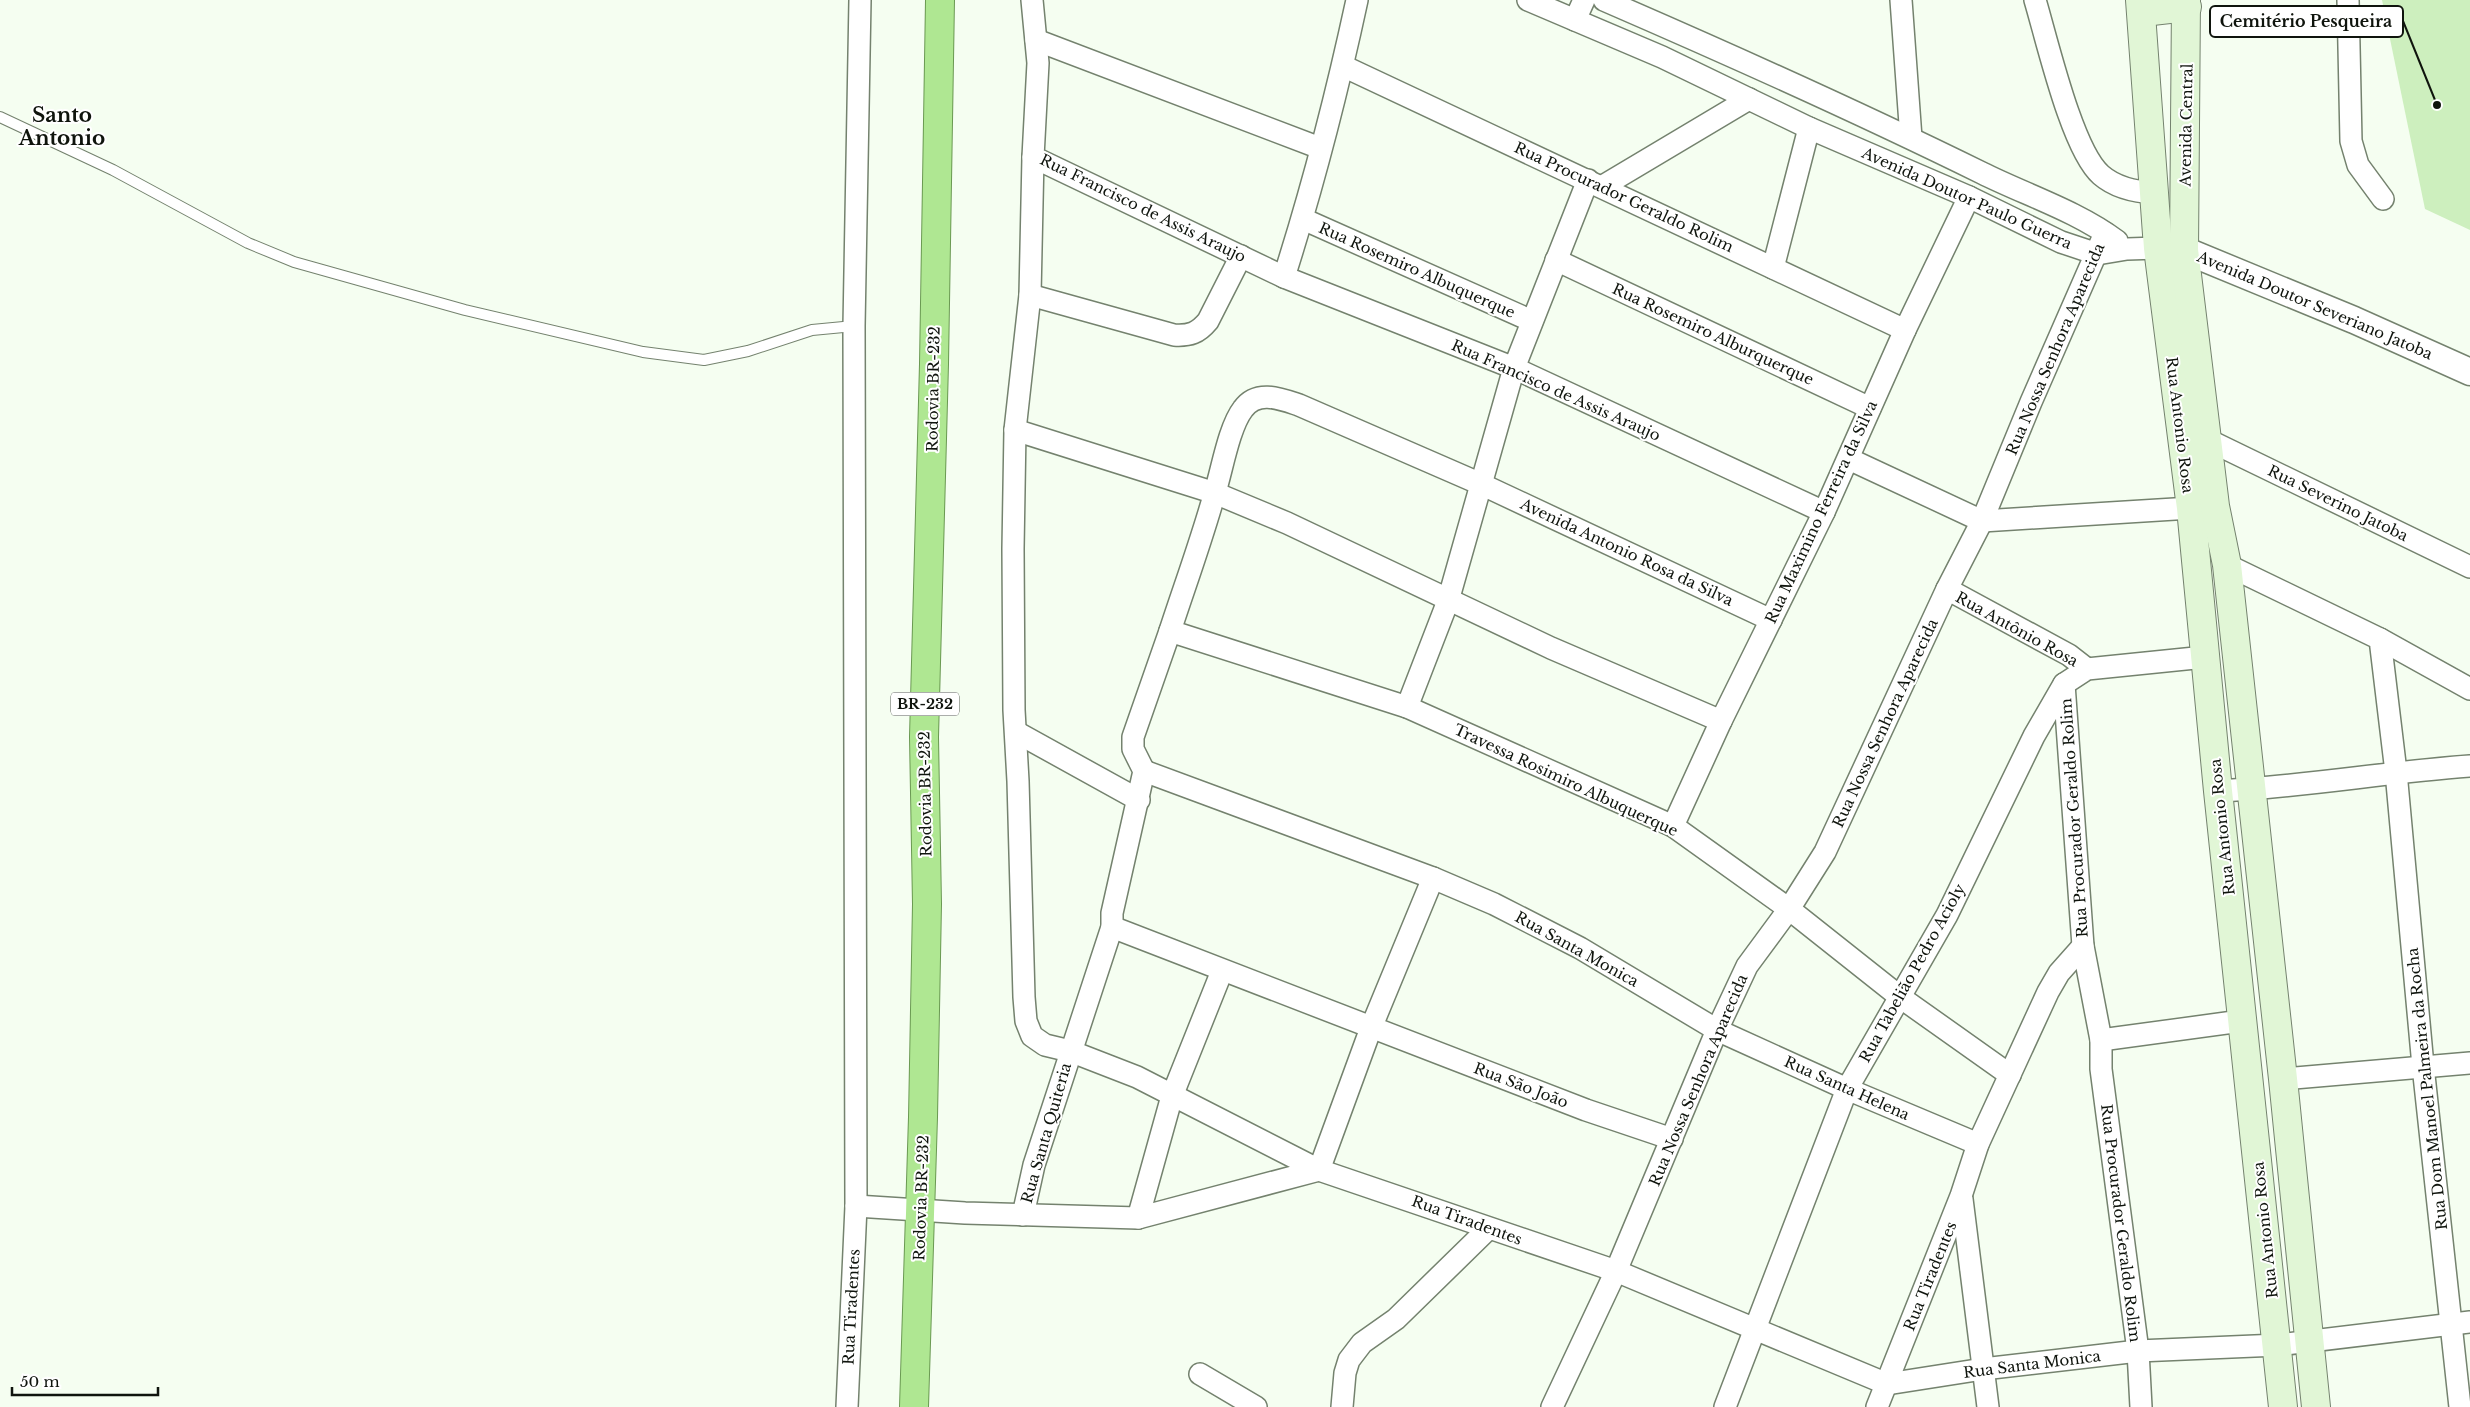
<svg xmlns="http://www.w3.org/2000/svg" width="2470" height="1407" font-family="'Libre Baskerville',serif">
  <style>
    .green { fill: #cdefbe }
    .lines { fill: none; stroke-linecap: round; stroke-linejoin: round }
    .service-casing { stroke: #74826e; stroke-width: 12 }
    .minor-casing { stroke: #74826e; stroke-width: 24 }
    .tertiary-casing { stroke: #74826e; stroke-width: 29 }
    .secondary-casing { stroke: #74826e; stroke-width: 30 }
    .trunk-casing { stroke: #6a9952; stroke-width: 30 }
    .service { stroke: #fff; stroke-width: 10 }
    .minor { stroke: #fff; stroke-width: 21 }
    .tertiary { stroke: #fff; stroke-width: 26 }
    .secondary { stroke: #e1f6d6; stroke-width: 28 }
    .trunk { stroke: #afe792; stroke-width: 28 }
    .labels { text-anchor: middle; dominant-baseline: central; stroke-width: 4; stroke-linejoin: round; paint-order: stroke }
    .shield { fill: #fff; stroke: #575a56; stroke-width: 1 }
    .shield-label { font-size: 14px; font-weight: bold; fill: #0f140d }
    .street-label { font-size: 15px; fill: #0f140d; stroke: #fff }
    .district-label { font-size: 20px; font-weight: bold; fill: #0f140d; stroke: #fff }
    .leader { fill: none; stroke: #0f140d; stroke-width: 2 }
    .callout-dot { fill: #0f140d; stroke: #fff; stroke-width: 2 }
    .callout { fill: #fff; stroke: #0f140d; stroke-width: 2 }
    .callout-label { font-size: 16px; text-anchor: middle; font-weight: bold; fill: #0f140d }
  </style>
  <rect width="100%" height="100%" fill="#f5fef1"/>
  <path class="green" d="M 2382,0 L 2470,0 L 2470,230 L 2425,209 Z"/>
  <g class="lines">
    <g class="service-casing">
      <path id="service" d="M 0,117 L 113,170 L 248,243 L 294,262 L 465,310 L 643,352 L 704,360 L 748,351 L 812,330 L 854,326"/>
    </g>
    <g class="minor-casing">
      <g id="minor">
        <path d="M 1032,0 L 1038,63 L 1033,157 L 1284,277 L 1514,368 L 1824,512"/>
        <path d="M 1528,0 L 1662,57 L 1809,128 L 1969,197 L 2061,242 L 2097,254 L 2127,249 L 2158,248"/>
        <path d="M 1604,0 C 1731,55 1858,112 1982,173 C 2026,195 2077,211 2117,241"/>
        <path d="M 1901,0 L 1911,138"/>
        <path d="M 2035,0 C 2047,40 2072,150 2101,175 C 2116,188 2136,192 2155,193"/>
        <path d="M 2348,0 L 2351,141 L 2358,165 L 2383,199"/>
        <path d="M 1575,20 L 1584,0"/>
        <path d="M 1036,40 L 1320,148"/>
        <path d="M 1343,66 L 1905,330"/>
        <path d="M 1033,157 L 1030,295 L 1015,430 L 1013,549 L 1014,710 L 1018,781 L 1024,997 L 1026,1021 L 1032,1036 L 1045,1045 L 1070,1051 L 1137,1077 L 1319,1170 L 1616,1271 L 1887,1384 L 1983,1369 L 2138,1351 L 2278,1345 L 2470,1322"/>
        <path d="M 1603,186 L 1749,99"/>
        <path d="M 1303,219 L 1532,321"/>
        <path d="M 1556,260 L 1870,408"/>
        <path d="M 1773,268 L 1809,128"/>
        <path d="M 1284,277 C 1313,186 1337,93 1357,0"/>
        <path d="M 1030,295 L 1174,335 C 1190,336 1198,333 1208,321 L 1241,256"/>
        <path d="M 1015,430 L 1215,493 L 1287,523 L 1551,648 L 1721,721"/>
        <path d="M 2206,439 L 2470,567"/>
        <path d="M 1849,459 L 1982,521 L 2207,507"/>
        <path d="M 2227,565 L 2380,639 L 2396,772 L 2423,1066 L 2460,1407"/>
        <path d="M 1947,589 L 2069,655 L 2087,669"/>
        <path d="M 1170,631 C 1185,585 1202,539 1215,492 C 1222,470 1229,427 1243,409 C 1257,389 1281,399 1299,405 L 1483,485 L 1771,620"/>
        <path d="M 2380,639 L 2470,689"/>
        <path d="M 2064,684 L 2083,946 L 2101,1040 L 2101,1069 L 2138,1351 L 2141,1407"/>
        <path d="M 1407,707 L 1448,601 L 1514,368 L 1588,180"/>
        <path d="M 1016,732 L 1139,800"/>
        <path d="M 1144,771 L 1433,878 L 1494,904 L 1580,948 L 1717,1030 L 1847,1089 L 1978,1144"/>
        <path d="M 2218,791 C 2302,787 2386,772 2470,766"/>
        <path d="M 1673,826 L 1721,721 L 1824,512 L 1905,330 L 1969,197"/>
        <path d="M 1112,927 L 1586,1110 L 1672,1139"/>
        <path d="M 2101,1040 L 2241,1021"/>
        <path d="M 2283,1079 L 2470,1063"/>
        <path d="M 1319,1170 L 1371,1028 L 1433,878"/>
        <path d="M 1962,1199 L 1988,1407"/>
        <path d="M 856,1206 L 965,1213 L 1138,1218 L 1319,1170"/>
        <path d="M 1023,1215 L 1034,1165 L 1112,927 L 1112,913 L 1144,771 L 1133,749 L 1133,737 L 1170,631 L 1407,707 L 1673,826 L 1789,909 L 1900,997 L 2010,1075"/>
        <path d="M 1138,1218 L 1172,1096 L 1222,971"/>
        <path d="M 1200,1374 L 1256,1407"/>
        <path d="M 847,1407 L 856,1206 L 854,326 L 860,0"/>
        <path d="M 1342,1407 L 1345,1373 L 1349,1360 L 1362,1343 L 1396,1319 L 1488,1229"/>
        <path d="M 1552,1407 L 1616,1271 L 1717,1030 L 1747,966 L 1789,909 L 1825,852 L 1947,589 L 1982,521 L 2031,402 L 2105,233"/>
        <path d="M 1725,1407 L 1847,1089 L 1947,915 L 2034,736 L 2064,684 L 2087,669 L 2205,657"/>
        <path d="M 1877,1407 L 1961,1196 L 1978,1144 L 2048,992 L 2059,973 L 2083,946"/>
      </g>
    </g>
    <g class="tertiary-casing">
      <path id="tertiary" d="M 2163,249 L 2184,250 L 2354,320 L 2470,372"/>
    </g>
    <g class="secondary-casing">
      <g id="secondary">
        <path d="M 2140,0 L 2158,248 L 2191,508 L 2218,791 L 2283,1407"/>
        <path d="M 2186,0 L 2184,250 L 2215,506 L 2227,565 L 2283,1079 L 2316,1407"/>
        <path d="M 2143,12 L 2187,7"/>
      </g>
    </g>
    <g class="trunk-casing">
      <path id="trunk" d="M 914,1407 L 923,1117 L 927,904 L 924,737 L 934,364 L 940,0"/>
    </g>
    <use href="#service" class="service"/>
    <use href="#minor" class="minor"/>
    <use href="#tertiary" class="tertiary"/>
    <use href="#secondary" class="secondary"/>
    <use href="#trunk" class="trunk"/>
  </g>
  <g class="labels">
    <rect class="shield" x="891" y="692.5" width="68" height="23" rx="4"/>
    <g class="shield-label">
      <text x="925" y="704">BR-232</text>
    </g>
    <g class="street-label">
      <text transform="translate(2186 125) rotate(-89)">Avenida Central</text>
      <text transform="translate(1624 197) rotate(25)">Rua Procurador Geraldo Rolim</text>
      <text transform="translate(1967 198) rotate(24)">Avenida Doutor Paulo Guerra</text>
      <text transform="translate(1143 208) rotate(26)">Rua Francisco de Assis Araujo</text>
      <text transform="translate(1417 270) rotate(24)">Rua Rosemiro Albuquerque</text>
      <text transform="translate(2315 305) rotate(23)">Avenida Doutor Severiano Jatoba</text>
      <text transform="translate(1713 334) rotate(25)">Rua Rosemiro Alburquerque</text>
      <text transform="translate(2055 349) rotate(-67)">Rua Nossa Senhora Aparecida</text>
      <text transform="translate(933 389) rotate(-89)">Rodovia BR-232</text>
      <text transform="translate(1556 390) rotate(24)">Rua Francisco de Assis Araujo</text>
      <text transform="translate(2180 425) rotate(83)">Rua Antonio Rosa</text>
      <text transform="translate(2338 503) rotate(26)">Rua Severino Jatoba</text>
      <text transform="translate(1821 512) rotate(-65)">Rua Maximino Ferreira da Silva</text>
      <text transform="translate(1627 552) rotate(25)">Avenida Antonio Rosa da Silva</text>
      <text transform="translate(2017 629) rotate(29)">Rua Antônio Rosa</text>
      <text transform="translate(1885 723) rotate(-65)">Rua Nossa Senhora Aparecida</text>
      <text transform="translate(1566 780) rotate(25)">Travessa Rosimiro Albuquerque</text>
      <text transform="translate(925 794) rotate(-91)">Rodovia BR-232</text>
      <text transform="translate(2074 818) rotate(-94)">Rua Procurador Geraldo Rolim</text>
      <text transform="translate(2222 827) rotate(-96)">Rua Antonio Rosa</text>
      <text transform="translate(1577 949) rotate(29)">Rua Santa Monica</text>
      <text transform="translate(1912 973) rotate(-61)">Rua Tabelião Pedro Acioly</text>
      <text transform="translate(1698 1080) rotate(-67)">Rua Nossa Senhora Aparecida</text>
      <text transform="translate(1521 1085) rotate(21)">Rua São João</text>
      <text transform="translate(1847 1088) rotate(24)">Rua Santa Helena</text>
      <text transform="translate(2427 1089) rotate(-96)">Rua Dom Manoel Palmeira da Rocha</text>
      <text transform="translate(1046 1133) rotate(-74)">Rua Santa Quiteria</text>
      <text transform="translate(921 1198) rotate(-88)">Rodovia BR-232</text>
      <text transform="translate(1467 1220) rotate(20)">Rua Tiradentes</text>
      <text transform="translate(2121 1223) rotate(83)">Rua Procurador Geraldo Rolim</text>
      <text transform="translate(2265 1230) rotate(-96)">Rua Antonio Rosa</text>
      <text transform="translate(1930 1276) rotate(-68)">Rua Tiradentes</text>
      <text transform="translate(851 1307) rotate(-87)">Rua Tiradentes</text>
      <text transform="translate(2032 1364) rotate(-7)">Rua Santa Monica</text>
    </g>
    <g class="district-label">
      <text x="62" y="115">Santo<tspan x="62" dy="23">Antonio</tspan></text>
    </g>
  </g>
  <path class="leader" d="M2437 105L2403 21"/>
  <circle class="callout-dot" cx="2437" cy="105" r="5"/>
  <rect class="callout" x="2210" y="6" width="193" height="31" rx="5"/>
  <g class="callout-label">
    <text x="2306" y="27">Cemitério Pesqueira</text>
  </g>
  <path d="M12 1387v8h146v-8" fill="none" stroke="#0f140d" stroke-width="2.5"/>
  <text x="20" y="1387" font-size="15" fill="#0f140d" stroke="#ffffff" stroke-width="4" paint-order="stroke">50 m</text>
</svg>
